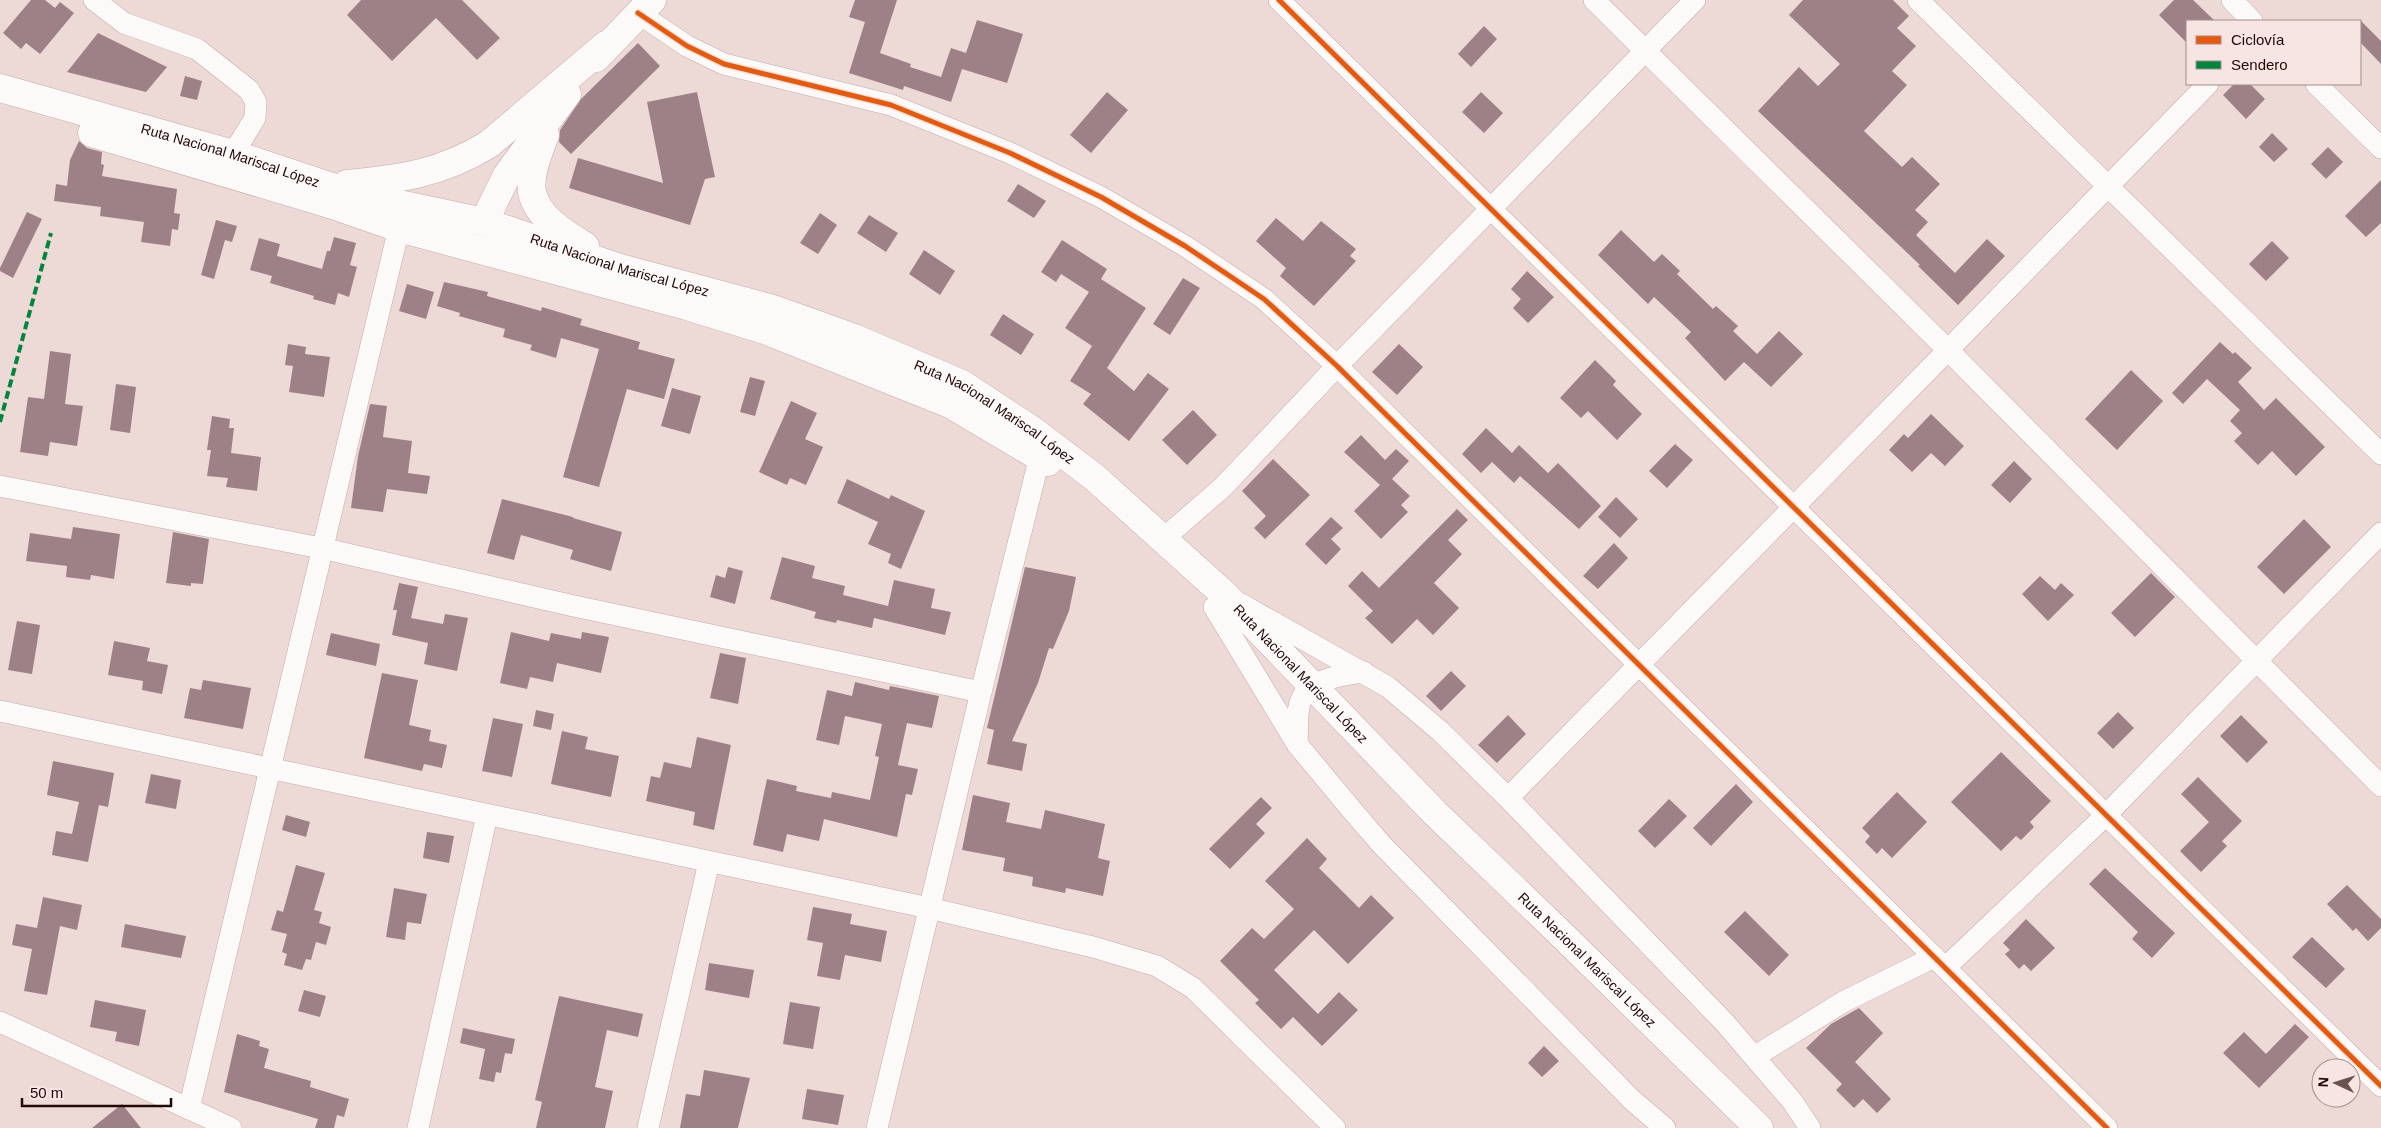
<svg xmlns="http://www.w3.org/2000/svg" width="2381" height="1128" font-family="Helvetica,sans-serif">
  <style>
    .building { fill: #9e8187 }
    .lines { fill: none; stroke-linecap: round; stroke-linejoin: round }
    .street-casing { stroke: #c2aba8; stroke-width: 22 }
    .highway-casing { stroke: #c2aba8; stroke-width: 29 }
    .street { stroke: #fcf9f9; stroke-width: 21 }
    .highway { stroke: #fcf9f9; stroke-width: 28 }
    .quiet { stroke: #00873e; stroke-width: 4; stroke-dasharray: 8 4; stroke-linecap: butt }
    .cycleway-casing { stroke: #f6e5e3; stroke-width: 8 }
    .cycleway { stroke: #e8590c; stroke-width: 5 }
    .labels { text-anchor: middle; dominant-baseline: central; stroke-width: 5; stroke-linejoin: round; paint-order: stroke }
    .street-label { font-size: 14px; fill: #220806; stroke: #f6e5e3 }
  </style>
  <rect width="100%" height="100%" fill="#eddad7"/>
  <g class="building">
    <path d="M 31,0 L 45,0 L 55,8 L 60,2 L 74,13 L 40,54 L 26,43 L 21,49 L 3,33 Z"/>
    <path d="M 361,0 L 462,0 L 500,38 L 477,60 L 436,18 L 392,61 L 347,15 Z"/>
    <path d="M 855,0 L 897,0 L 880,53 L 911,64 L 910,67 L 941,77 L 951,48 L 966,53 L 977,20 L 1023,34 L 1007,83 L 962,69 L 951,102 L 904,86 L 903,90 L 849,73 L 865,22 L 849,17 Z"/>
    <path d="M 1803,0 L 1893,0 L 1909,16 L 1897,28 L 1916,46 L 1892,71 L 1907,85 L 1864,131 L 1902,167 L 1912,157 L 1940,184 L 1915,210 L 1928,222 L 1916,235 L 1955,273 L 1987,239 L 2005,256 L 1958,305 L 1918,266 L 1920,265 L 1758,111 L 1799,67 L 1818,86 L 1840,64 L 1789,15 Z"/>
    <path d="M 2174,0 L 2193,0 L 2215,21 L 2187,21 L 2187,43 L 2159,15 Z"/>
    <path d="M 2360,20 L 2381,41 L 2381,64 L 2360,42 Z"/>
    <path d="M 1484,26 L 1497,39 L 1471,67 L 1458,54 Z"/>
    <path d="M 98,33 L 167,67 L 146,92 L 67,72 Z"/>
    <path d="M 638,43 L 660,66 L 571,154 L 559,142 L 560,130 L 581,99 Z"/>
    <path d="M 185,76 L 202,81 L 197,100 L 180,96 Z"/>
    <path d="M 2234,84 L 2250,84 L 2265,99 L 2246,119 L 2223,95 Z"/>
    <path d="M 697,92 L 715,177 L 705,179 L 690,225 L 569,188 L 578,158 L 663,183 L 647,102 Z"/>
    <path d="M 1107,92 L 1128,110 L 1091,153 L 1070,135 Z"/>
    <path d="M 1481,92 L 1503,113 L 1484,133 L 1462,112 Z"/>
    <path d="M 2272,133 L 2288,149 L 2274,162 L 2259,147 Z"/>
    <path d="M 79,141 L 87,148 L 102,152 L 101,164 L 104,165 L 102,176 L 177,189 L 174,213 L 180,214 L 178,230 L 172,229 L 170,246 L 141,242 L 144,222 L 100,216 L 101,207 L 54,201 L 56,184 L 67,186 L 70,160 Z"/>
    <path d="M 2328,147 L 2343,162 L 2326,179 L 2311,164 Z"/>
    <path d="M 2381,180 L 2381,223 L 2366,237 L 2345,216 Z"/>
    <path d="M 1018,184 L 1046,201 L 1034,218 L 1007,201 Z"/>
    <path d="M 27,212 L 42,219 L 13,278 L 0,271 L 0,268 Z"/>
    <path d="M 820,213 L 837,225 L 818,254 L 800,243 Z"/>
    <path d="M 869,215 L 898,233 L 886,252 L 857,233 Z"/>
    <path d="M 1276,218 L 1303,241 L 1321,221 L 1356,249 L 1350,256 L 1356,261 L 1314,306 L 1280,276 L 1286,268 L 1256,241 Z"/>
    <path d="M 216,220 L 237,226 L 232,242 L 225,240 L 214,279 L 201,275 Z"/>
    <path d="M 1621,230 L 1654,262 L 1662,254 L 1680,271 L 1677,274 L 1713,309 L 1716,306 L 1738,326 L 1733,331 L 1757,354 L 1779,331 L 1803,354 L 1771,387 L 1744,362 L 1725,381 L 1685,338 L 1691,332 L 1654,297 L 1648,304 L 1598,255 Z"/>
    <path d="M 334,237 L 356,243 L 350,265 L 357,267 L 349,297 L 338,293 L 335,305 L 313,299 L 314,296 L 270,283 L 272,276 L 250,270 L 259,238 L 280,244 L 277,256 L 322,269 L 327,251 L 330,251 Z"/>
    <path d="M 1062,240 L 1107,269 L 1101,279 L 1146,308 L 1107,368 L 1134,391 L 1148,373 L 1169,389 L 1129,441 L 1083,404 L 1091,394 L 1070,381 L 1092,346 L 1065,328 L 1089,292 L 1061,274 L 1056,282 L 1041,272 Z"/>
    <path d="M 2272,241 L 2289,258 L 2266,281 L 2249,264 Z"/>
    <path d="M 924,250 L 955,271 L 940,295 L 909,274 Z"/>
    <path d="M 1527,271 L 1554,297 L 1528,323 L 1513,308 L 1521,299 L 1511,289 Z"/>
    <path d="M 1183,278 L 1200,288 L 1170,335 L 1153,324 Z"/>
    <path d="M 444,282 L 488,292 L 487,296 L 541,311 L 542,307 L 582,319 L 580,325 L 640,342 L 638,349 L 675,359 L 664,399 L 627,389 L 599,487 L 563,477 L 599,349 L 561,338 L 556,358 L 530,350 L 532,345 L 503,337 L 505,329 L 459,316 L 460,313 L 437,306 Z"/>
    <path d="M 407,284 L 434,292 L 426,319 L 399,311 Z"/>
    <path d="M 1003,314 L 1034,334 L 1021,355 L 990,335 Z"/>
    <path d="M 2220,342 L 2233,354 L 2235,352 L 2252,368 L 2238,382 L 2264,410 L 2276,398 L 2325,447 L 2296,476 L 2272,451 L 2258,465 L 2234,441 L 2242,433 L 2230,421 L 2240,410 L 2207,379 L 2183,404 L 2172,393 Z"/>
    <path d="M 288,344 L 306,347 L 305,354 L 330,357 L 324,397 L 289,392 L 293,366 L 285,365 Z"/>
    <path d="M 1399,344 L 1423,367 L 1397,395 L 1372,372 Z"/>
    <path d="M 50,351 L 71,354 L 65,404 L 83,406 L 77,446 L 50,442 L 48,456 L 20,452 L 28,397 L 44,399 Z"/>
    <path d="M 1595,360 L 1616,381 L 1613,385 L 1642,414 L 1617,440 L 1588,411 L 1581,418 L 1560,398 Z"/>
    <path d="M 2131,370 L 2163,401 L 2117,450 L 2085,419 Z"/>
    <path d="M 750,377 L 765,381 L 755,416 L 740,412 Z"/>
    <path d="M 116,384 L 136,387 L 130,433 L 110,430 Z"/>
    <path d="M 672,388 L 701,396 L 690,434 L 661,426 Z"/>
    <path d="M 791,401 L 817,413 L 805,439 L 823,447 L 806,485 L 790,478 L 787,485 L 759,472 Z"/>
    <path d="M 370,404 L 387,406 L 383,437 L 412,441 L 408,473 L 430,476 L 427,494 L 387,489 L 383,512 L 351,508 L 358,456 Z"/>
    <path d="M 1193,410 L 1217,435 L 1187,465 L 1162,440 Z"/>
    <path d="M 1931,414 L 1964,446 L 1945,466 L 1931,453 L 1912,472 L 1889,450 L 1904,434 L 1908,438 Z"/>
    <path d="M 212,416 L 230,419 L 229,428 L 234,428 L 231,453 L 261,457 L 257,491 L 226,487 L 228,478 L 207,476 L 211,450 L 207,450 Z"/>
    <path d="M 1486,428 L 1512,453 L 1519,445 L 1548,473 L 1558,463 L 1601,506 L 1579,529 L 1520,476 L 1514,483 L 1492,462 L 1481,473 L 1462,454 Z"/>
    <path d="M 1361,435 L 1385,460 L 1396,449 L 1409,461 L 1392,479 L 1410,496 L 1401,505 L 1408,512 L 1381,539 L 1354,511 L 1380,485 L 1344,452 Z"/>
    <path d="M 1675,444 L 1693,460 L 1667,488 L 1649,471 Z"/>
    <path d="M 1273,459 L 1310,495 L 1265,539 L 1254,528 L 1266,516 L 1242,491 Z"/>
    <path d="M 2014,461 L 2032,479 L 2010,503 L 1991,485 Z"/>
    <path d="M 847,479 L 889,499 L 891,495 L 925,511 L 901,569 L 888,563 L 891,554 L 868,544 L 878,522 L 837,503 Z"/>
    <path d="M 1616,497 L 1638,519 L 1620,538 L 1598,517 Z"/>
    <path d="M 502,499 L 573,517 L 573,518 L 622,532 L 611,571 L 570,559 L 573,550 L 521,535 L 514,560 L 487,553 Z"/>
    <path d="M 1457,509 L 1468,520 L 1448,540 L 1462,554 L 1434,583 L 1459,608 L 1433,635 L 1417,619 L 1392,644 L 1365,618 L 1373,611 L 1348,586 L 1362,571 L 1379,588 Z"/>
    <path d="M 1331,517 L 1343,528 L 1331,539 L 1341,549 L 1326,565 L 1305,544 Z"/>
    <path d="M 2304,519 L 2331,547 L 2284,594 L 2257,567 Z"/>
    <path d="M 73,527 L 120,534 L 114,579 L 91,575 L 90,580 L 66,577 L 67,566 L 26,561 L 30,533 L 71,539 Z"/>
    <path d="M 173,532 L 209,539 L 203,584 L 191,583 L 191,586 L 166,583 Z"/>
    <path d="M 1614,543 L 1628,558 L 1598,589 L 1583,576 Z"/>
    <path d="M 782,557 L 815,566 L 812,578 L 845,586 L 843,595 L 888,606 L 894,580 L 935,589 L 931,608 L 951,612 L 945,635 L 874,618 L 872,628 L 837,620 L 836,623 L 814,618 L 816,612 L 770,599 Z"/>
    <path d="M 728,567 L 743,571 L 735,604 L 710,597 L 716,575 L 725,578 Z"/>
    <path d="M 1025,567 L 1076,577 L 1069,611 L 1053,649 L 1049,648 L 1038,683 L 1012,741 L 1027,744 L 1022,771 L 987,764 L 994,730 L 987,728 Z"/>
    <path d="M 2151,573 L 2175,597 L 2135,637 L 2111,613 Z"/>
    <path d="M 2040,576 L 2055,590 L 2061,583 L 2074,595 L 2048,621 L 2022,594 Z"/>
    <path d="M 399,583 L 418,587 L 411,618 L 443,624 L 445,614 L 468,618 L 457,671 L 424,664 L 428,643 L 392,635 L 397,610 L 393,610 Z"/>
    <path d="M 17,621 L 40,625 L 32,674 L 8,670 Z"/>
    <path d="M 511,632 L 549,641 L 551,633 L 581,639 L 582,632 L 609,637 L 601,673 L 557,663 L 553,682 L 530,677 L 527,689 L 500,683 Z"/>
    <path d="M 331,633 L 380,644 L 376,666 L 326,655 Z"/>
    <path d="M 114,641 L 150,648 L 147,661 L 168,665 L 162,694 L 142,690 L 143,681 L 108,675 Z"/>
    <path d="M 720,653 L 746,658 L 738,704 L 710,698 Z"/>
    <path d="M 1451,671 L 1466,686 L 1441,711 L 1426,696 Z"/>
    <path d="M 382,673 L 418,680 L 409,725 L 431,730 L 429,741 L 447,745 L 442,768 L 424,764 L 422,771 L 364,758 Z"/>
    <path d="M 203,680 L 251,688 L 243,729 L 184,718 L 190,688 L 201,690 Z"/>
    <path d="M 855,682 L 889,690 L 890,686 L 939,696 L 932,728 L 907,723 L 898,765 L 918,769 L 912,795 L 906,794 L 897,837 L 824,819 L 819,841 L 787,834 L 783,852 L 753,845 L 767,779 L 797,786 L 796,791 L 831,798 L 832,792 L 870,800 L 879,757 L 875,756 L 882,724 L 845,716 L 839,745 L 816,740 L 827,690 L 852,696 Z"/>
    <path d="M 536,710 L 554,714 L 551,730 L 533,726 Z"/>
    <path d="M 2118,712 L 2134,728 L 2113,749 L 2097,733 Z"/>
    <path d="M 1508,715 L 1526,734 L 1497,763 L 1478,745 Z"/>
    <path d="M 2241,715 L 2268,742 L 2247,763 L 2220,736 Z"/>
    <path d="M 493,718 L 523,724 L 512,777 L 482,771 Z"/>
    <path d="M 562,731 L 588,737 L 585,749 L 619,756 L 611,797 L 551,784 Z"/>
    <path d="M 697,737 L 731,745 L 714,830 L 693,825 L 695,812 L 646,801 L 651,776 L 660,778 L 664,762 L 691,768 Z"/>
    <path d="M 2001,752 L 2051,801 L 2030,822 L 2034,827 L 2021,840 L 2016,836 L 2001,851 L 1951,802 Z"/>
    <path d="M 53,761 L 114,773 L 108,807 L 99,805 L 88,862 L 52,855 L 56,831 L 72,834 L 79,802 L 47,795 Z"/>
    <path d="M 151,774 L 181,780 L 176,809 L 145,803 Z"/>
    <path d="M 2198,777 L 2242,821 L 2222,841 L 2227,846 L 2201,872 L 2180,851 L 2209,822 L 2181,794 Z"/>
    <path d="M 1736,784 L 1753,802 L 1711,846 L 1693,828 Z"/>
    <path d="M 1897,792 L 1927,822 L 1892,858 L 1882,848 L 1877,854 L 1865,842 L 1870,836 L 1862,828 Z"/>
    <path d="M 973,795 L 1010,803 L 1006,822 L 1041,829 L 1045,810 L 1105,824 L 1098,858 L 1110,861 L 1103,896 L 1066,888 L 1065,893 L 1032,886 L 1033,877 L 1003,871 L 1005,858 L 962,850 Z"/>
    <path d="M 1261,797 L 1272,808 L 1256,824 L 1265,833 L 1230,869 L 1209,849 Z"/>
    <path d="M 1669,799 L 1687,816 L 1655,848 L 1638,831 Z"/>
    <path d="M 286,815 L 310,822 L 306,837 L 282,830 Z"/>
    <path d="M 427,832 L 454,836 L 449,863 L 423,858 Z"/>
    <path d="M 1307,838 L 1327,859 L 1319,868 L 1359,908 L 1371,895 L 1394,918 L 1348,964 L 1314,930 L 1274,970 L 1318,1014 L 1339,992 L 1358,1010 L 1322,1046 L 1293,1017 L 1281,1029 L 1255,1003 L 1259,1000 L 1220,961 L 1252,928 L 1264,939 L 1294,909 L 1265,881 Z"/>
    <path d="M 296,865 L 325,873 L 314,910 L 322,912 L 319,923 L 331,927 L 326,945 L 316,942 L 311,960 L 306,959 L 302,970 L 284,965 L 287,954 L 282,952 L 287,934 L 271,930 L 277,910 L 283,912 Z"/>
    <path d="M 2105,868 L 2175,933 L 2152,958 L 2132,939 L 2138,932 L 2089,884 Z"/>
    <path d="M 2347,885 L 2381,919 L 2381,928 L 2368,941 L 2356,928 L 2353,931 L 2327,904 Z"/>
    <path d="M 394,888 L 427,894 L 421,924 L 407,922 L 405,940 L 386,937 Z"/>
    <path d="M 43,897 L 82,905 L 77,930 L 60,926 L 47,995 L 24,991 L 32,949 L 12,945 L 16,924 L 37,928 Z"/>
    <path d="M 813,907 L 852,914 L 850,924 L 887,931 L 881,962 L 845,955 L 840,980 L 817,976 L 823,943 L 807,940 Z"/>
    <path d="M 1745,911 L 1789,955 L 1769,976 L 1724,932 Z"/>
    <path d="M 2026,919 L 2055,948 L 2031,971 L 2024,964 L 2019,969 L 2005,954 L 2010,950 L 2003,943 Z"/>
    <path d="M 125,924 L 186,936 L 181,958 L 121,947 Z"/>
    <path d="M 2312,937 L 2345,969 L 2326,988 L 2292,957 Z"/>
    <path d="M 709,963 L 754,970 L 749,998 L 705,990 Z"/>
    <path d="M 304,990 L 326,996 L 320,1017 L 298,1011 Z"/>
    <path d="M 559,996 L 643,1014 L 638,1037 L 607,1030 L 595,1087 L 613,1091 L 605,1128 L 536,1128 L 542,1102 L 535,1100 Z"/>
    <path d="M 95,1000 L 146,1010 L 139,1046 L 115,1041 L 117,1032 L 90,1027 Z"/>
    <path d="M 790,1002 L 820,1007 L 813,1049 L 783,1044 Z"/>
    <path d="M 1859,1008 L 1883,1033 L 1855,1062 L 1891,1099 L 1877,1113 L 1863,1099 L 1854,1108 L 1836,1090 L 1842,1084 L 1806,1048 L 1831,1024 Z"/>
    <path d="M 2295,1024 L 2309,1037 L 2259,1088 L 2223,1053 L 2244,1032 L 2266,1054 Z"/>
    <path d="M 463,1028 L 515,1039 L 512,1054 L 505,1053 L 501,1073 L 496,1072 L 494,1082 L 479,1079 L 485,1049 L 460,1043 Z"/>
    <path d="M 237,1034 L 260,1041 L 259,1046 L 269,1049 L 264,1068 L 311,1081 L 310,1087 L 349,1099 L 344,1117 L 337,1115 L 334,1128 L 315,1128 L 318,1119 L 224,1092 Z"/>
    <path d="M 1544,1046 L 1559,1061 L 1542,1077 L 1528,1063 Z"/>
    <path d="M 704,1070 L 750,1078 L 738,1128 L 680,1128 L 686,1094 L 700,1096 Z"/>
    <path d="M 807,1089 L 844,1095 L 838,1125 L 802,1119 Z"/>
    <path d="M 122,1104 L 141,1128 L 92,1128 Z"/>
  </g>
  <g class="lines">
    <g class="street-casing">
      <g id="street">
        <path d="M 94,0 L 124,23 L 197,49 L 249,90 L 256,102 L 255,118 L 233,154"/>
        <path d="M 1279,0 L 2381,1086"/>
        <path d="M 1594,0 L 1948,350 L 2208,84"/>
        <path d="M 1918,0 L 2381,454"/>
        <path d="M 2232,0 L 2252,21"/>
        <path d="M 638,13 L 687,46 L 724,64 L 891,105 L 1010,153 L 1101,197 L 1185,246 L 1264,299 L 1337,366 L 2107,1128"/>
        <path d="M 2316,84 L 2381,148"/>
        <path d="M 0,486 L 321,548 L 574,606 L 981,692"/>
        <path d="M 1163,539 L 1223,487 L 1337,366 L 1695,0"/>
        <path d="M 1241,604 L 1388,687 L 1440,731 L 1508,798 L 1725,1023 L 1792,1101 L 1810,1128"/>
        <path d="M 1214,607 L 1297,744 L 1351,809 L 1382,845 L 1632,1100 L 1665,1128"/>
        <path d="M 0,711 L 929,908 L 1093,947 L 1157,966 L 1193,988 L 1335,1128"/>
        <path d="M 1297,744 C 1298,730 1296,712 1301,700 C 1309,678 1345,675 1364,672"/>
        <path d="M 1508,798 L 1948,350 L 2381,786"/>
        <path d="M 1945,968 L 2106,815 L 2381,533"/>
        <path d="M 0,1022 L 231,1128"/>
        <path d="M 1754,1057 L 1843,1002 L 1934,957"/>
        <path d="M 189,1109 L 399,228"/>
        <path d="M 418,1128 L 487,815"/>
        <path d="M 648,1128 L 709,862"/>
        <path d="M 877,1128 L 981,692 L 1040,456"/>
      </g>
    </g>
    <g class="highway-casing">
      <g id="highway">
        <path d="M 596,58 L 652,0"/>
        <path id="s1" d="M 0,88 L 233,154 L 329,186 L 399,204 L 484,222 L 620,268 L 773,309 L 854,338 L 962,384 L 1032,430 L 1094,477 L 1225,595 L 1435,813 L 1557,930 L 1759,1128"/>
        <path d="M 92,133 L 333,205 L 399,228 L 687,306 L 765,330 L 950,404 L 1048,462"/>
        <path d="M 545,135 C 539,151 529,175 532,192 C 537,217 565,234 585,246"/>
        <path d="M 347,184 C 400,179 443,173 489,144 L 606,45"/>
        <path d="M 484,222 L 507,175 L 567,94"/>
      </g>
    </g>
    <use href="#street" class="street"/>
    <use href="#highway" class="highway"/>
    <path class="quiet" d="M 0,422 L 51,233"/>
    <g class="cycleway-casing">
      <g id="cycleway">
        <path d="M 1279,0 L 2381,1086"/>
        <path d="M 638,13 L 687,46 L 724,64 L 891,105 L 1010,153 L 1101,197 L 1185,246 L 1264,299 L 1337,366 L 2107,1128"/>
      </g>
    </g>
    <use href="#cycleway" class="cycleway"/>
  </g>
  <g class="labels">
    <g class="street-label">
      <text stroke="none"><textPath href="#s1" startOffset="240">Ruta Nacional Mariscal López</textPath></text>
      <text stroke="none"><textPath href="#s1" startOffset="645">Ruta Nacional Mariscal López</textPath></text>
      <text stroke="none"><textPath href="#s1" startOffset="1050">Ruta Nacional Mariscal López</textPath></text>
      <text stroke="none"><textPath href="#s1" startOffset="1455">Ruta Nacional Mariscal López</textPath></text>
      <text stroke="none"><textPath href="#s1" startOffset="1860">Ruta Nacional Mariscal López</textPath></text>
    </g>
  </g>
  <rect x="2186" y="20" width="175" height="65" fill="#f6e5e3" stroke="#a18d8b"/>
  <rect x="2196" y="36" width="25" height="8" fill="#e8590c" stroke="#a18d8b"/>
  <text x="2231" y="45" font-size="15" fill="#220806">Ciclovía</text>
  <rect x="2196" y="61" width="25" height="8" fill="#00873e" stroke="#a18d8b"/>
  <text x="2231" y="70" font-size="15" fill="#220806">Sendero</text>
  <g transform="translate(2336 1083) rotate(274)"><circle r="24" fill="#f6e5e3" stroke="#a18d8b"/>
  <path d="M0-4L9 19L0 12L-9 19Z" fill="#69524f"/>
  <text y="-8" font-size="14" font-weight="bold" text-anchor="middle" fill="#220806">N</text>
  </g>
  <path d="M22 1098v8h149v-8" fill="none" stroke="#220806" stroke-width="2.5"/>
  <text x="30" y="1098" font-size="15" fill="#220806" stroke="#f6e5e3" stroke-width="4" paint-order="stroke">50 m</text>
</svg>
